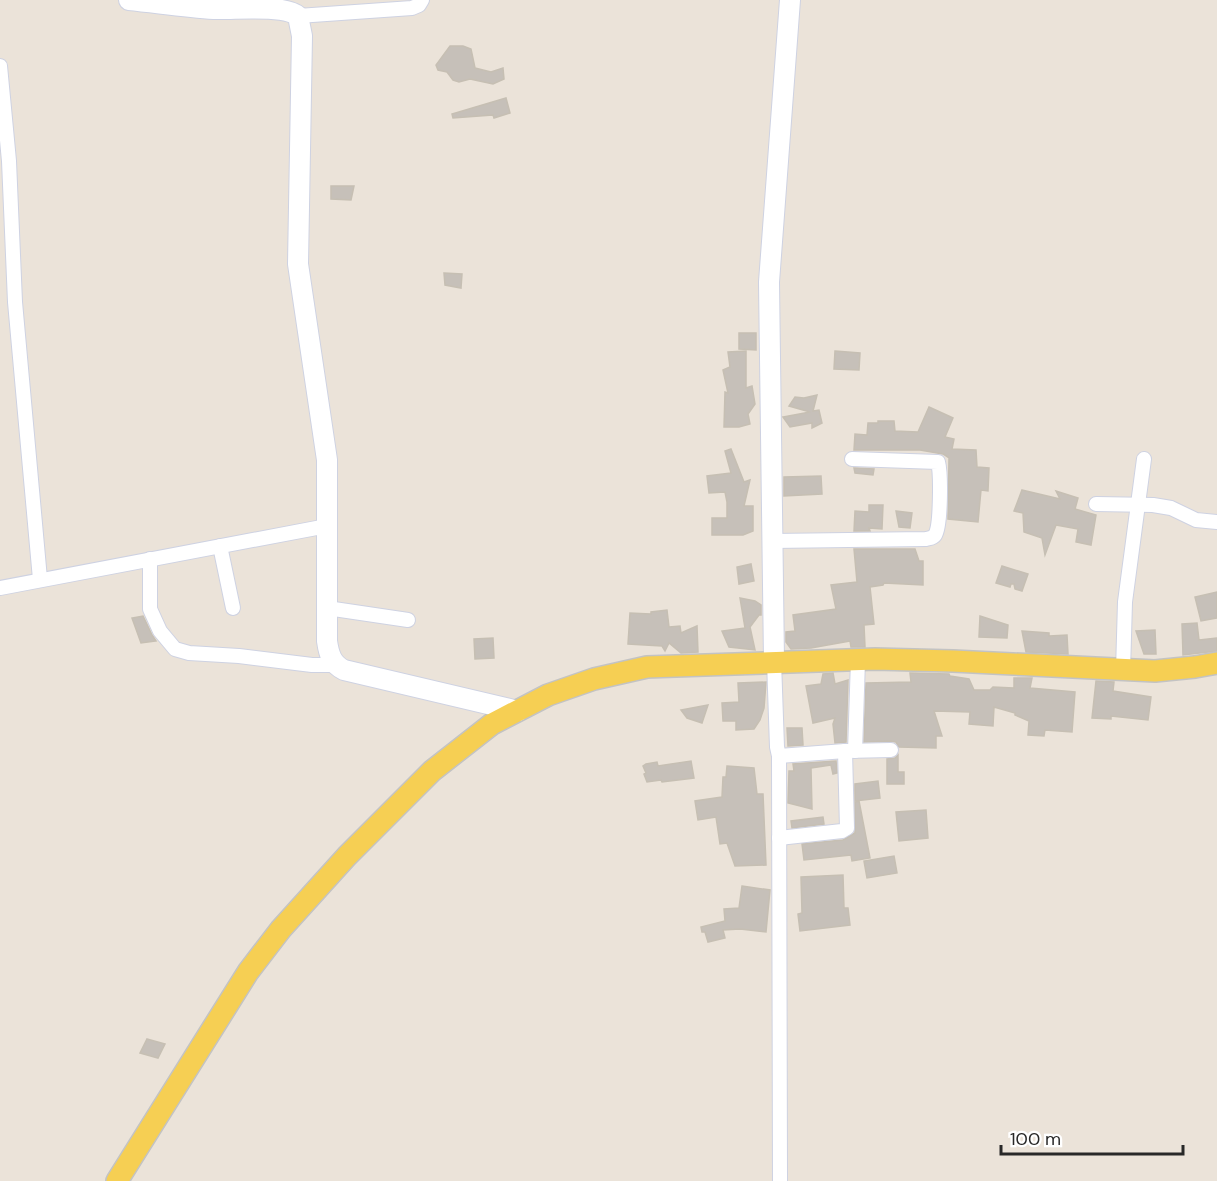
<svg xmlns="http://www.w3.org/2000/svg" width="1217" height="1181" font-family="'DM Sans',sans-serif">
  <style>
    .building { fill: #c6c0b9; stroke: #c6bfb3; stroke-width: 1.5 }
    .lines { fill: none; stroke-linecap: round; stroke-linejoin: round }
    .street-casing { stroke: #ced2e2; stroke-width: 16 }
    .secondary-casing { stroke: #ced2e2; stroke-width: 22 }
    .primary-casing { stroke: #c3c3c3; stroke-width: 24 }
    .street { stroke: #fff; stroke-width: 14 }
    .secondary { stroke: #fff; stroke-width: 20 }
    .primary { stroke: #f6cf53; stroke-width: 21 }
  </style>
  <rect width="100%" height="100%" fill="#ebe3d9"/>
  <g class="building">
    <path d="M 450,46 L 463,46 L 471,49 L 475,68 L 491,72 L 503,68 L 504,79 L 493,84 L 470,79 L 459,82 L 453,80 L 447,72 L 438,70 L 436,65 Z"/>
    <path d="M 506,98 L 510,113 L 494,118 L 493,115 L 453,118 L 452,114 Z"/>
    <path d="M 331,186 L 354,186 L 351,200 L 331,199 Z"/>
    <path d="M 444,273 L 462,274 L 461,288 L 445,285 Z"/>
    <path d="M 739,333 L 756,333 L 756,350 L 739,349 Z"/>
    <path d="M 746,351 L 746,388 L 752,386 L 755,404 L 748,414 L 750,424 L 739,427 L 724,427 L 725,392 L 728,393 L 723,370 L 730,367 L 728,352 Z"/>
    <path d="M 835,351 L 860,353 L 859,370 L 834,369 Z"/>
    <path d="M 817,395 L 813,411 L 819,410 L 822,423 L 812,428 L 812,423 L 790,427 L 783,417 L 810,412 L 789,406 L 795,397 L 804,398 Z"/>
    <path d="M 929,407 L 953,418 L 945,437 L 954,439 L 952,449 L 976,450 L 977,467 L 989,468 L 988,491 L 981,490 L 978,522 L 948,519 L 949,458 L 943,454 L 920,450 L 854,450 L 855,434 L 867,435 L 868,423 L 878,423 L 878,421 L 894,421 L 895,431 L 918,432 Z"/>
    <path d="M 731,449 L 744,482 L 750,480 L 744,506 L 753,506 L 753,531 L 743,535 L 712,535 L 712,518 L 727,518 L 727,502 L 725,492 L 709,493 L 707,476 L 731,473 L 725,451 Z"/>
    <path d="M 854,468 L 874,469 L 873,475 L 855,473 Z"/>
    <path d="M 821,476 L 822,494 L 784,496 L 784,477 Z"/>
    <path d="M 1022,490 L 1060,499 L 1056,491 L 1078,498 L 1075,509 L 1096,515 L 1091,545 L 1076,542 L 1078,529 L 1056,525 L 1045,555 L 1042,538 L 1024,532 L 1023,513 L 1014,511 Z"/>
    <path d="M 869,505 L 883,505 L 882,529 L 869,528 L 870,531 L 854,531 L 855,511 L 869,512 Z"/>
    <path d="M 896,511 L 912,513 L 910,528 L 899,527 Z"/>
    <path d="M 854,549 L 915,549 L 919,561 L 923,561 L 923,585 L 884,583 L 883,585 L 870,587 L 874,624 L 864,625 L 865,647 L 851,647 L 850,641 L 811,648 L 791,649 L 786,642 L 786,632 L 795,631 L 793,615 L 836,609 L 831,585 L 857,582 Z"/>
    <path d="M 751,564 L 754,581 L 739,584 L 737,567 Z"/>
    <path d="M 1002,566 L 1028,574 L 1022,591 L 1015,589 L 1014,584 L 1011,584 L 1010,587 L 996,583 Z"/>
    <path d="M 1217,592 L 1217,618 L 1201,621 L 1195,597 Z"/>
    <path d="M 740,598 L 755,601 L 761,605 L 761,615 L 759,615 L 750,627 L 755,650 L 729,647 L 722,631 L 745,628 Z"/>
    <path d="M 667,610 L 669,627 L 680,626 L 681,633 L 697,626 L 698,652 L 681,653 L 669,643 L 665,651 L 662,646 L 628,644 L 630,613 L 651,614 L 651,612 Z"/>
    <path d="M 143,616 L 152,635 L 156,641 L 141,643 L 132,618 Z"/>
    <path d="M 980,616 L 1008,625 L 1007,638 L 979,637 Z"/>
    <path d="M 1197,623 L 1199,640 L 1217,638 L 1217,651 L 1183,655 L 1182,624 Z"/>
    <path d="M 1155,630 L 1156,654 L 1144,654 L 1136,631 Z"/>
    <path d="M 1022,631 L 1049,633 L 1049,636 L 1067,635 L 1068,654 L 1026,652 Z"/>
    <path d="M 493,638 L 494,658 L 475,659 L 474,639 Z"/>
    <path d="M 833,673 L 835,684 L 848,680 L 846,742 L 835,743 L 833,724 L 835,718 L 813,723 L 806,686 L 821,684 L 823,674 Z"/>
    <path d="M 910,673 L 949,674 L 950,676 L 969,679 L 974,690 L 990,690 L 993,687 L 1014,688 L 1014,678 L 1032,678 L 1030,688 L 1075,692 L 1072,732 L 1045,730 L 1044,736 L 1028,735 L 1029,721 L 1015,715 L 1015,713 L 994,707 L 993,726 L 969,724 L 970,712 L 934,711 L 942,736 L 936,736 L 936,748 L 899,747 L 896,742 L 891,741 L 864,742 L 866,683 L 911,682 Z"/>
    <path d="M 1096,681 L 1114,682 L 1113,691 L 1151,697 L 1148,720 L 1111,716 L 1111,719 L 1092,718 Z"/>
    <path d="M 766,682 L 764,708 L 760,720 L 754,729 L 736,730 L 736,721 L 723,721 L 722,703 L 739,702 L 738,683 Z"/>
    <path d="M 708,705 L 702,723 L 687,718 L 681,710 Z"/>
    <path d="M 787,728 L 802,728 L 803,745 L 788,746 Z"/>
    <path d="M 898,755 L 898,772 L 904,772 L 904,784 L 887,784 L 887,759 L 895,758 Z"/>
    <path d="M 691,761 L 694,778 L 662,782 L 661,780 L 647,782 L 644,774 L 646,773 L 643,766 L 646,764 L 657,762 L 658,766 Z"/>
    <path d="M 836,761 L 837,773 L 833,774 L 831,765 L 811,768 L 812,809 L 788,803 L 789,771 L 794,771 L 793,764 Z"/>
    <path d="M 727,766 L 754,768 L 757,794 L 763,794 L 766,865 L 735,866 L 727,843 L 720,844 L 716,817 L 698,820 L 695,801 L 722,797 L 723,777 L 726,777 Z"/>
    <path d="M 878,781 L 880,798 L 855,801 L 855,784 Z"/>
    <path d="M 859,801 L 870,858 L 852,861 L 851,855 L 804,860 L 802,844 L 843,840 L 855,833 L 855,802 Z"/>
    <path d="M 926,810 L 928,838 L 899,841 L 896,812 Z"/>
    <path d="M 823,817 L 824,824 L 792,828 L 791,821 Z"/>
    <path d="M 894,856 L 897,873 L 867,878 L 864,861 Z"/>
    <path d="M 843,875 L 844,908 L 848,908 L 850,925 L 800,931 L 798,914 L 802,913 L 801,877 Z"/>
    <path d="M 742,886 L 770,890 L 766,932 L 740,929 L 723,930 L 725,938 L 708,942 L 705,932 L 702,932 L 701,927 L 725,921 L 724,909 L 739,908 Z"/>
    <path d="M 147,1039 L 165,1044 L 158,1058 L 140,1053 Z"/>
  </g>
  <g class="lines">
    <g class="street-casing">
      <g id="street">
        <path d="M 298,16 L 412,8 L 419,5 L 422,0"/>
        <path d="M 0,66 L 9,161 L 15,302 L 40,579"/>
        <path d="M 1096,504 L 1153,505 L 1171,508 L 1196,520 L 1217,522"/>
        <path d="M 772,541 L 926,539 C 930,538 933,538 935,535 C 941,526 941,473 938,462 L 852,459"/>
        <path d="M 220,546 L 233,608"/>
        <path d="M 150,559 L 150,609 L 160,631 L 175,649 L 189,653 L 239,656 L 312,665 L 336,665"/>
        <path d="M 0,588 L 327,526"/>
        <path d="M 327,608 L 408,620"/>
        <path d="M 774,661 L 777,747 L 779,756 L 780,1181"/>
        <path d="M 1123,671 L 1125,602 L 1144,459"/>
        <path d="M 855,751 L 858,660"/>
        <path d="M 779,756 L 845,751 L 891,750"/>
        <path d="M 779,838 L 842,831 L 847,828 L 845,751"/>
      </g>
    </g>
    <g class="secondary-casing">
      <g id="secondary">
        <path d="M 129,0 C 158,3 186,7 214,9 C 234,10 284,4 298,16 L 302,36 L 298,264 L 327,460 L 327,641 C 329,655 332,664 344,670 L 518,711"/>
        <path d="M 774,661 L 769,282 L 790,0"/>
      </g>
    </g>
    <g class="primary-casing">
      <path id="primary" d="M 117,1181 L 248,972 L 281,929 L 347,856 L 432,771 L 492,724 L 548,695 L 594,679 L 647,667 L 875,659 L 953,661 L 1155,671 L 1195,667 L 1217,663"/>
    </g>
    <use href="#street" class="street"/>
    <use href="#secondary" class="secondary"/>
    <use href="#primary" class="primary"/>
  </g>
  <path d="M1001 1145v9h182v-9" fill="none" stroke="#282828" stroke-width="3"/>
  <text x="1010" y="1145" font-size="18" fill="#282828" stroke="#ffffff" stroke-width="4.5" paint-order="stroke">100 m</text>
</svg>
